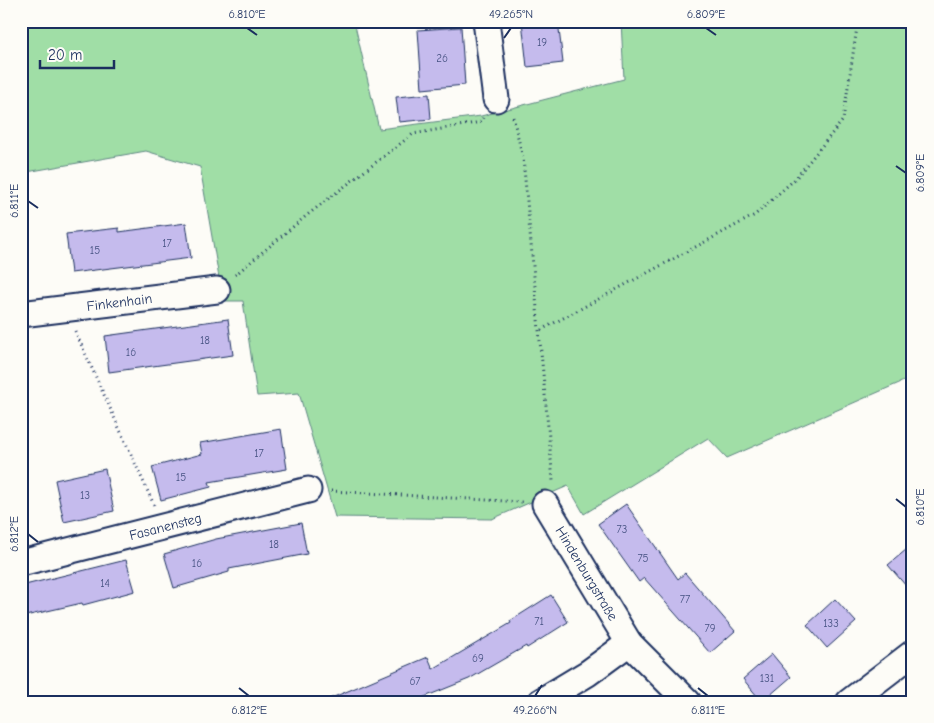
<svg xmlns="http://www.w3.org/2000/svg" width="934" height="723" font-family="'Comic Neue',sans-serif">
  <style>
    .green { fill: #a0dea6; stroke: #5e8682 }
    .building { fill: #c5bbed; stroke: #1b2f5e }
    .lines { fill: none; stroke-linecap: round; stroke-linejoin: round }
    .street-casing { stroke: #1b2f5e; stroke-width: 29 }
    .path { stroke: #1b2f5e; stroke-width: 3; stroke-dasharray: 1 4; stroke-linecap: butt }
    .street { stroke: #fdfcf7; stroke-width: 25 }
    .ticks { fill: none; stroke: #1b2f5e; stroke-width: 2 }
    .labels { text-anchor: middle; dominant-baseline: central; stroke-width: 4; stroke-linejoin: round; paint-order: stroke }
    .number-label { font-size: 11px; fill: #465282 }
    .street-label { font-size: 14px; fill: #1b2f5e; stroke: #fdfcf7 }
    .neatline { fill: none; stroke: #1b2f5e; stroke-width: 2 }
    .ticks-label { font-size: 12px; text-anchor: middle; fill: #1b2f5e }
  </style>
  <rect width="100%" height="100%" fill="#fdfcf7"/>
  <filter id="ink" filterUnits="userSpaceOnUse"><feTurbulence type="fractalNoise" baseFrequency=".02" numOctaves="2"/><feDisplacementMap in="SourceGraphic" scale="10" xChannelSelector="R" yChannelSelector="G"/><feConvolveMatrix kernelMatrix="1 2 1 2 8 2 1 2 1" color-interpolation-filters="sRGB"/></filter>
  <g filter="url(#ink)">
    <path class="green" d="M 21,21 L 354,21 L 379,129 L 481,116 L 624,79 L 621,21 L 913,21 L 913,377 L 727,458 L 708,438 L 584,514 L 568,486 L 492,519 L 335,517 L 299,393 L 257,396 L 243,301 L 223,301 L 200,167 L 146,151 L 21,173 Z"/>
    <g class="building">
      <path d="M 522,21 L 558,21 L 563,63 L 527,67 Z"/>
      <path d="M 461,27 L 465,85 L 422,89 L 418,30 Z"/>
      <path d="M 429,94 L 431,119 L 399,122 L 396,97 Z"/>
      <path d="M 186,223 L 191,258 L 71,273 L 66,234 L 119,228 L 119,232 Z"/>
      <path d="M 228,319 L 233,355 L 109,372 L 105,336 Z"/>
      <path d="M 281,429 L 287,469 L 209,482 L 211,487 L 161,500 L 152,467 L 202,454 L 200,443 Z"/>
      <path d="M 105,469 L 114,511 L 64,522 L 55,480 Z"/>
      <path d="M 626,504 L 678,579 L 685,573 L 735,631 L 710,653 L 644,578 L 639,582 L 598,524 Z"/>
      <path d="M 301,523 L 307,554 L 229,569 L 229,572 L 174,588 L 164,554 L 216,539 Z"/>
      <path d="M 913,544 L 913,594 L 888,565 Z"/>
      <path d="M 126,560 L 135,591 L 83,605 L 82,603 L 21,617 L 21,586 Z"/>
      <path d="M 551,595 L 568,622 L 527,648 L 526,646 L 469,679 L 412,702 L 322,702 L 428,657 L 433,669 L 511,623 L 510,621 Z"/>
      <path d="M 835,599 L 856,622 L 827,648 L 807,625 Z"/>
      <path d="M 772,654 L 791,677 L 762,702 L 743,679 Z"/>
    </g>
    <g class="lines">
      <g class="street-casing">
        <g id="street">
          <path d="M 486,21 L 496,99"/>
          <path id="s1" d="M 21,314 L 217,290"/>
          <path id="s2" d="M 545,504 L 629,643"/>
          <path id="s3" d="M 21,563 L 308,490"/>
          <path d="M 540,702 L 588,673 L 629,643 L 688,702"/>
          <path d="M 849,702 L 913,653"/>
        </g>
      </g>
      <g class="path">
        <path d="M 513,117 L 523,158 L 553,481"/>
        <path d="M 235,275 L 306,216 L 413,134 L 481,122 L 483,118"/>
        <path d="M 541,330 L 755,215 L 795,179 L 843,120 L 858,21"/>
        <path d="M 75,331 L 154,505"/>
        <path d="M 331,491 L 522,502"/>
      </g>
      <use href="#street" class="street"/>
    </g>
  </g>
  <path class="ticks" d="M 247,28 L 257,35M 706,28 L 716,35M 504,38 L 511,28M 896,166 L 906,173M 28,201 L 38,208M 896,499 L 906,507M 28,534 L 38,542M 239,688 L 249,696M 698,688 L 708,696M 535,696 L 542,685"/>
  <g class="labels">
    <g class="number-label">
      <text x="542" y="42">19</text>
      <text x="442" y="58">26</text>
      <text x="167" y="243">17</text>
      <text x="95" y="250">15</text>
      <text x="205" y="340">18</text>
      <text x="131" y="352">16</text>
      <text x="259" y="453">17</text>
      <text x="181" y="477">15</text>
      <text x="85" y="495">13</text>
      <text x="622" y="529">73</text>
      <text x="274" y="544">18</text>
      <text x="643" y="558">75</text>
      <text x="197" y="563">16</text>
      <text x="105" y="583">14</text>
      <text x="685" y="599">77</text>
      <text x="539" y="621">71</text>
      <text x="831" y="623">133</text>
      <text x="710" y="628">79</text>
      <text x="478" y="658">69</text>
      <text x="767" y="678">131</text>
      <text x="415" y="681">67</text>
    </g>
    <g class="street-label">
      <text stroke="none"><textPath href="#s1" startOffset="99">Finkenhain</textPath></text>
      <text stroke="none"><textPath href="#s3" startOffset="149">Fasanensteg</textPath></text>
      <text stroke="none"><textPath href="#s2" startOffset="81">Hindenburgstraße</textPath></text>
    </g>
  </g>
  <rect width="934" height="723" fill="none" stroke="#fdfcf7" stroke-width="55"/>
  <path d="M40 60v8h74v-8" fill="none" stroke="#1b2f5e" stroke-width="2.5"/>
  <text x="48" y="60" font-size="15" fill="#1b2f5e" stroke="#fdfcf7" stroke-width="4" paint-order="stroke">20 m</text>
  <rect x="28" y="28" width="878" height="668" class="neatline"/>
  <g class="ticks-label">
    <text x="247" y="18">6.810°E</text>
    <text x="511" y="18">49.265°N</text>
    <text x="706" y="18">6.809°E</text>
    <text transform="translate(920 173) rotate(-90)" y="4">6.809°E</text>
    <text transform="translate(14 201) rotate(-90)" y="4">6.811°E</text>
    <text transform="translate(920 507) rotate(-90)" y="4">6.810°E</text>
    <text transform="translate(14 534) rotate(-90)" y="4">6.812°E</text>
    <text x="249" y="714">6.812°E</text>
    <text x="535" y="714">49.266°N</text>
    <text x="708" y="714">6.811°E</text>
  </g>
</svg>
